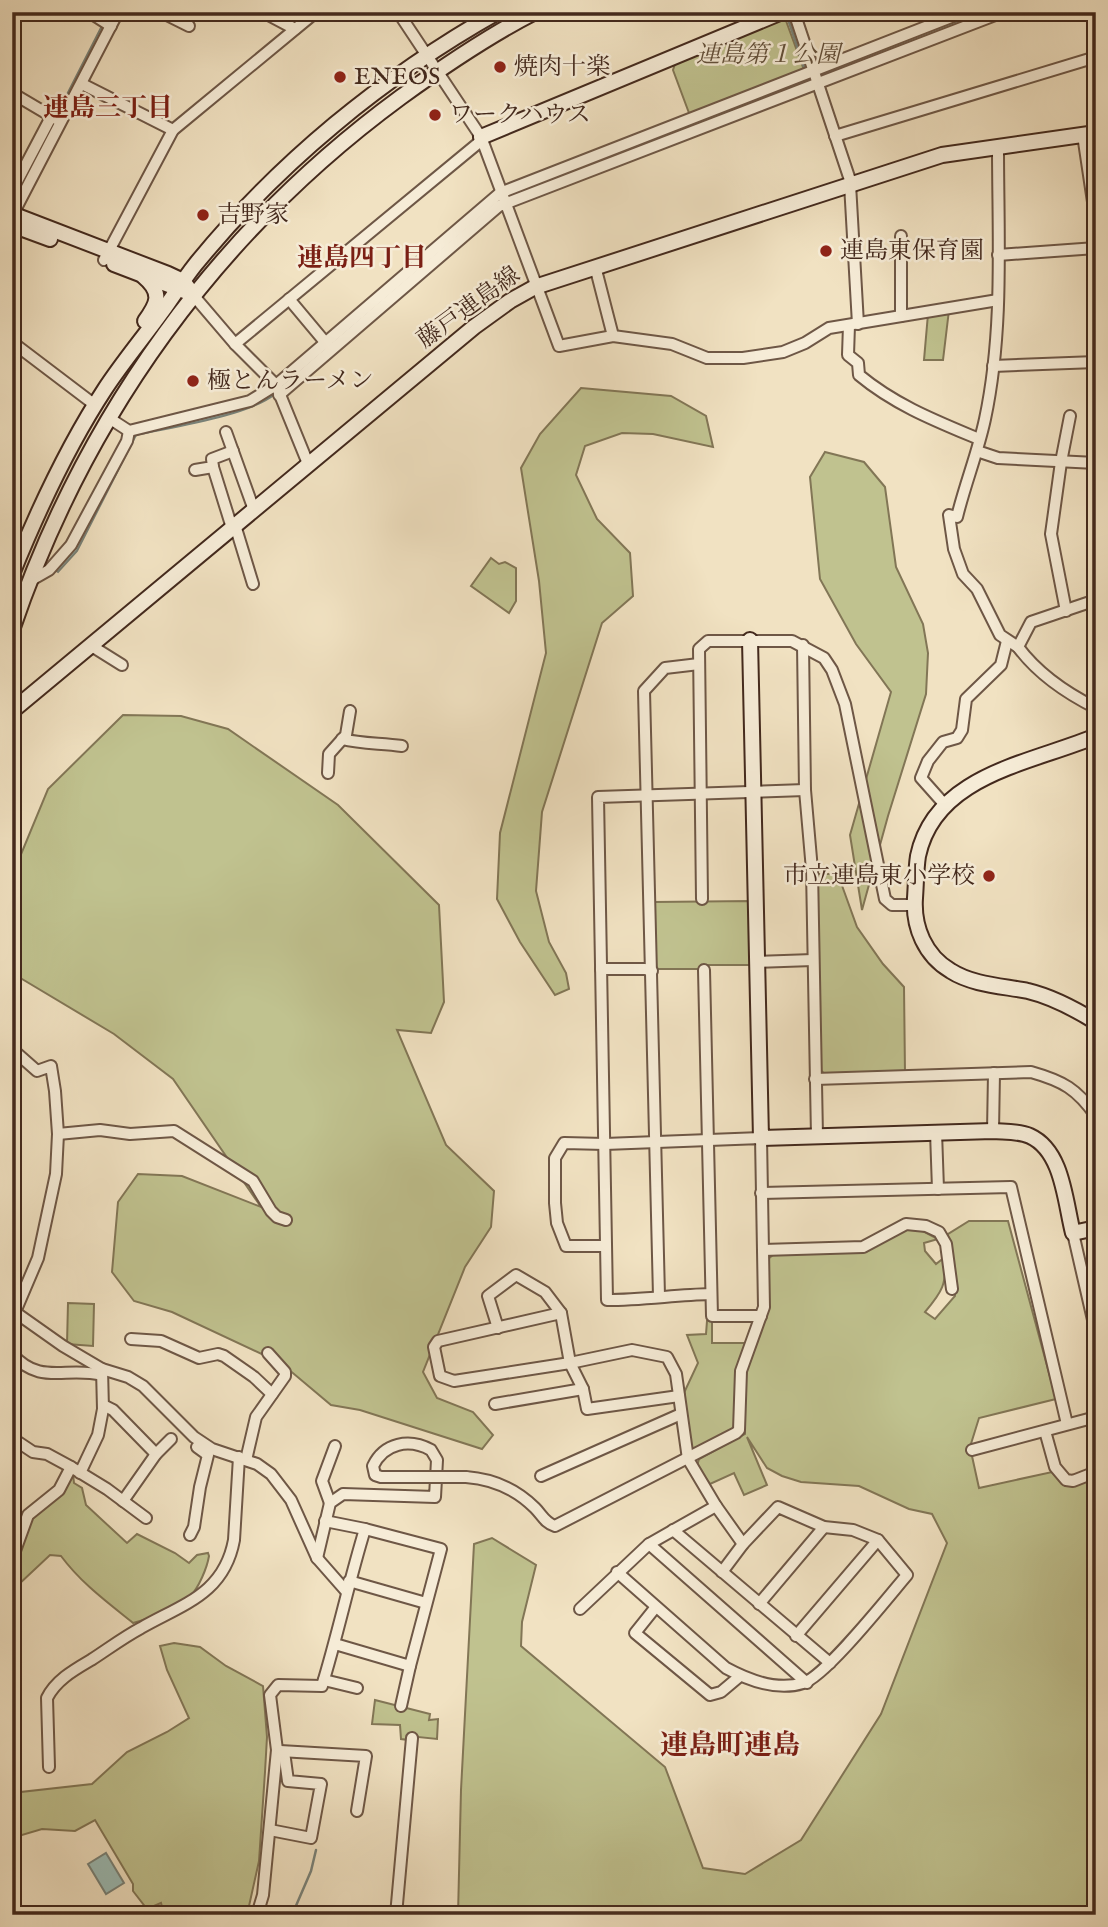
<svg xmlns="http://www.w3.org/2000/svg" width="1108" height="1927" font-family="'IM FELL English','Noto Serif JP',serif">
  <style>
    .green { fill: #c0c28f; stroke: #827656; stroke-width: 2 }
    .water { fill: #9bbdb7; stroke: #788279; stroke-width: 2 }
    .lines { fill: none; stroke-linecap: round; stroke-linejoin: round }
    .stream { stroke: #788279; stroke-width: 2.5 }
    .street-casing { stroke: #6e5746; stroke-width: 14 }
    .secondary-casing { stroke: #43291d; stroke-width: 18 }
    .street { stroke: #f6ecd7; stroke-width: 10 }
    .secondary { stroke: #f6ecd7; stroke-width: 14 }
    .street-bridge-casing { stroke: #6e5746; stroke-width: 14; stroke-linecap: butt }
    .street-bridge { stroke: #f6ecd7; stroke-width: 10 }
    .poi-dot { fill: #8f2418; stroke: #f6ecd7; stroke-width: 2.5 }
    .labels { text-anchor: middle; dominant-baseline: central; stroke-width: 5; stroke-linejoin: round; paint-order: stroke }
    .park-label { font-size: 24px; font-style: italic; fill: #624f3a; stroke: #f6ecd7 }
    .poi-label { font-size: 24px; fill: #43291d; stroke: #f6ecd7; text-anchor: start }
    .street-label { font-size: 24px; fill: #43291d; stroke: #f6ecd7 }
    .neighbourhood-label { font-size: 26px; font-weight: bold; fill: #7a1f14; stroke: #f6ecd7 }
    .quarter-label { font-size: 28px; font-weight: bold; fill: #7a1f14; stroke: #f6ecd7 }
  </style>
  <rect width="100%" height="100%" fill="#f1e2c2"/>
  <filter id="stains"><feTurbulence type="fractalNoise" baseFrequency=".00286" numOctaves="4"/><feColorMatrix values="0 0 0 0 .2 0 0 0 0 .09 0 0 0 0 .02 0 0 0 .5 -.17"/></filter>
  <radialGradient id="worn" r=".72"><stop offset=".6" stop-color="#630" stop-opacity="0"/><stop offset="1" stop-color="#630" stop-opacity=".3"/></radialGradient>
  <g class="green">
    <path d="M 785,18 L 804,70 L 693,114 L 689,113 L 673,70 L 675,64 Z"/>
    <path d="M 949,310 L 943,360 L 924,360 L 928,314 Z"/>
    <path d="M 581,388 L 671,396 L 706,416 L 713,447 L 653,434 L 622,433 L 585,446 L 576,475 L 597,519 L 630,553 L 633,596 L 602,623 L 542,812 L 536,891 L 549,942 L 566,973 L 569,989 L 555,995 L 520,942 L 497,899 L 500,833 L 546,653 L 539,581 L 521,468 L 540,434 Z"/>
    <path d="M 825,452 L 864,462 L 885,487 L 896,567 L 923,624 L 928,653 L 926,694 L 888,816 L 862,910 L 850,835 L 891,692 L 856,644 L 820,579 L 810,477 Z"/>
    <path d="M 491,558 L 499,564 L 505,562 L 516,568 L 516,601 L 509,613 L 471,586 Z"/>
    <path d="M 123,715 L 181,716 L 228,729 L 338,805 L 439,905 L 444,1002 L 431,1033 L 397,1030 L 446,1145 L 494,1191 L 491,1227 L 465,1267 L 423,1372 L 437,1398 L 473,1412 L 493,1435 L 482,1449 L 360,1410 L 331,1405 L 281,1363 L 172,1312 L 134,1301 L 112,1272 L 118,1202 L 138,1174 L 182,1176 L 261,1207 L 173,1079 L 114,1034 L 12,973 L 12,876 L 48,789 Z"/>
    <path d="M 816,874 L 832,874 L 840,880 L 857,927 L 883,964 L 904,987 L 905,1073 L 825,1074 L 819,1069 Z"/>
    <path d="M 751,901 L 752,965 L 701,965 L 701,969 L 658,969 L 655,966 L 654,902 Z"/>
    <path d="M 969,1221 L 1008,1221 L 1056,1399 L 979,1418 L 970,1447 L 979,1488 L 1052,1472 L 1065,1486 L 1075,1485 L 1096,1478 L 1096,1915 L 458,1915 L 461,1790 L 474,1544 L 492,1538 L 536,1565 L 522,1622 L 521,1646 L 665,1767 L 703,1868 L 745,1874 L 801,1840 L 881,1714 L 947,1543 L 932,1514 L 909,1509 L 859,1486 L 801,1482 L 782,1476 L 767,1468 L 747,1437 L 767,1485 L 744,1495 L 734,1473 L 710,1484 L 697,1466 L 699,1459 L 745,1434 L 745,1382 L 748,1362 L 767,1307 L 767,1260 L 774,1254 L 866,1252 L 903,1229 L 917,1228 L 938,1239 L 924,1243 L 925,1251 L 936,1264 L 945,1257 C 947,1284 942,1292 925,1312 L 935,1319 L 955,1296 L 950,1247 L 945,1236 Z"/>
    <path d="M 68,1303 L 94,1304 L 93,1346 L 67,1344 Z"/>
    <path d="M 707,1321 L 712,1321 L 712,1343 L 745,1343 L 739,1366 L 734,1426 L 730,1432 L 695,1450 L 690,1449 L 683,1395 L 698,1363 L 687,1335 L 706,1334 Z"/>
    <path d="M 71,1472 L 73,1474 L 74,1483 L 82,1488 L 86,1505 L 127,1543 L 137,1534 L 175,1553 L 189,1563 L 197,1555 L 208,1553 L 209,1556 C 207,1568 199,1587 190,1597 C 183,1605 145,1620 133,1623 C 107,1602 81,1583 61,1556 L 50,1555 L 17,1586 L 12,1586 L 12,1564 L 30,1517 Z"/>
    <path d="M 174,1643 L 200,1647 L 226,1666 L 263,1686 L 267,1737 L 265,1772 L 259,1861 L 247,1915 L 164,1915 L 161,1903 L 147,1909 L 133,1891 L 133,1884 L 95,1820 L 75,1831 L 42,1829 L 12,1838 L 12,1793 L 92,1784 L 127,1752 L 167,1732 L 189,1718 L 167,1670 L 160,1646 Z"/>
    <path d="M 375,1700 L 430,1714 L 429,1720 L 438,1719 L 437,1739 L 409,1736 L 409,1740 L 401,1739 L 400,1725 L 372,1724 Z"/>
  </g>
  <g class="water">
    <path d="M 109,12 L 113,12 L 60,118 L 56,116 Z"/>
    <path d="M 976,12 L 992,12 L 499,203 L 497,198 Z"/>
    <path d="M 273,390 L 275,394 C 248,416 172,427 136,435 L 77,551 L 58,572 L 55,570 L 133,432 Z"/>
    <path d="M 106,1853 L 124,1883 L 106,1894 L 88,1864 Z"/>
  </g>
  <g class="lines">
    <g class="stream">
      <path d="M 786,13 L 805,70"/>
      <path d="M 292,1915 L 311,1871 L 316,1850"/>
    </g>
    <g class="street-casing">
      <g id="street">
        <path d="M 89,12 L 111,26"/>
        <path d="M 161,12 L 189,26"/>
        <path d="M 263,12 L 295,29"/>
        <path d="M 398,12 L 481,137 L 559,346 L 613,336 L 672,344 L 707,358 L 743,358 L 783,352 L 805,343 L 829,328 L 998,300"/>
        <path d="M 794,12 L 851,183"/>
        <path d="M 82,84 L 173,130"/>
        <path d="M 12,93 L 56,119"/>
        <path d="M 1083,135 L 1096,222"/>
        <path d="M 835,136 L 1096,57"/>
        <path d="M 998,146 C 998,237 1004,330 985,419 C 978,452 965,484 957,517 L 949,515 L 954,549 L 963,574 L 977,589 L 1000,635 L 1018,647 L 1031,622 L 1096,600"/>
        <path d="M 850,184 L 858,324"/>
        <path d="M 12,191 L 51,117"/>
        <path d="M 12,216 L 118,12"/>
        <path d="M 998,255 L 1096,248"/>
        <path d="M 104,260 L 173,130 L 316,12"/>
        <path d="M 595,266 L 613,336"/>
        <path d="M 194,296 L 235,344 L 276,385 L 309,466"/>
        <path d="M 289,299 L 330,348"/>
        <path d="M 901,316 L 901,236"/>
        <path d="M 849,325 L 848,355 L 858,363 L 859,375 C 895,405 936,421 979,439"/>
        <path d="M 12,342 L 95,405"/>
        <path d="M 235,344 L 482,140"/>
        <path d="M 993,366 L 1096,362"/>
        <path d="M 279,395 L 499,206 L 1003,12"/>
        <path d="M 109,418 L 129,431 L 250,401 L 276,385 L 500,193 L 964,12"/>
        <path d="M 226,432 L 254,510"/>
        <path d="M 977,451 L 998,458 L 1096,463"/>
        <path d="M 213,467 L 232,528"/>
        <path d="M 195,470 L 213,467 L 212,459 L 233,451"/>
        <path d="M 235,525 L 253,584"/>
        <path d="M 28,582 L 49,570 L 71,545 L 127,441 L 129,431"/>
        <path d="M 1066,611 L 1051,534 L 1061,462 L 1070,416"/>
        <path d="M 90,645 L 122,665"/>
        <path d="M 803,645 L 805,790 L 812,870 L 817,1136"/>
        <path d="M 1018,647 C 1038,674 1066,693 1096,708"/>
        <path d="M 342,739 C 362,744 381,743 402,746"/>
        <path d="M 328,773 L 329,754 L 346,735 L 350,711"/>
        <path d="M 945,805 L 921,778 L 928,761 L 943,742 L 957,738 L 962,730 L 966,699 L 1001,665 L 1007,641"/>
        <path d="M 702,899 L 699,649 L 708,641 L 792,641 L 824,658 L 832,670 L 845,704 L 885,899 L 892,905 L 915,905"/>
        <path d="M 757,962 L 813,960"/>
        <path d="M 601,969 L 645,969 L 652,971"/>
        <path d="M 704,970 L 712,1316 L 761,1316"/>
        <path d="M 12,1049 L 37,1071 L 51,1066 L 55,1091 L 58,1134 L 56,1174 L 38,1258 L 15,1312"/>
        <path d="M 815,1079 L 1031,1072 C 1063,1081 1077,1089 1096,1116"/>
        <path d="M 993,1131 L 994,1073"/>
        <path d="M 936,1132 L 938,1189"/>
        <path d="M 58,1134 L 100,1130 L 130,1134 L 174,1131 L 253,1181 L 271,1211 L 277,1217 L 286,1220"/>
        <path d="M 761,1193 L 1011,1187 L 1067,1424"/>
        <path d="M 1073,1233 L 1096,1333"/>
        <path d="M 763,1250 L 863,1247 L 906,1224 L 926,1226 L 939,1232 L 946,1244 L 952,1289"/>
        <path d="M 710,1294 C 675,1295 642,1300 607,1300 L 598,797 L 805,790"/>
        <path d="M 659,1296 L 644,691 L 665,668 L 699,664"/>
        <path d="M 12,1310 L 63,1346 L 102,1369 L 128,1377 L 143,1386 L 194,1437 L 212,1449 L 257,1464 L 271,1474 L 291,1500 L 317,1558 L 346,1591"/>
        <path d="M 561,1313 L 438,1341 L 434,1347 L 440,1376 L 454,1381 L 570,1363 L 632,1350 L 667,1357 L 676,1374 L 688,1459 L 716,1506 L 743,1544"/>
        <path d="M 498,1328 L 488,1296 L 516,1275 L 545,1292 L 561,1313 L 570,1363 L 583,1389 L 587,1409 L 679,1396"/>
        <path d="M 131,1339 L 161,1341 L 199,1358 L 218,1354 L 224,1356 L 254,1377 L 272,1394"/>
        <path d="M 12,1354 C 41,1386 65,1366 102,1375"/>
        <path d="M 495,1404 L 583,1389"/>
        <path d="M 103,1405 L 113,1410 L 156,1454"/>
        <path d="M 1045,1431 L 1055,1467 L 1066,1480 L 1073,1481 L 1096,1472"/>
        <path d="M 12,1438 L 33,1452 L 47,1454 L 71,1467 L 107,1489 L 146,1518"/>
        <path d="M 972,1450 L 1096,1417"/>
        <path d="M 246,1460 L 256,1417 L 285,1376 L 285,1372 L 268,1353"/>
        <path d="M 80,1473 L 98,1435 L 103,1409 L 102,1369"/>
        <path d="M 541,1476 L 681,1414"/>
        <path d="M 466,1477 C 493,1479 516,1489 535,1508 C 542,1515 545,1523 555,1526 L 736,1433 L 739,1430 L 741,1371 L 764,1307 L 761,1138 L 605,1144 L 564,1143 L 555,1158 L 555,1203 L 557,1223 L 566,1246 L 606,1246"/>
        <path d="M 123,1501 L 156,1454 L 171,1439"/>
        <path d="M 330,1503 L 322,1481 L 335,1446"/>
        <path d="M 325,1521 L 365,1529"/>
        <path d="M 673,1530 L 830,1663"/>
        <path d="M 190,1535 L 194,1527 L 200,1487 L 208,1455 L 197,1447"/>
        <path d="M 649,1544 L 807,1683"/>
        <path d="M 317,1558 L 330,1503 L 343,1494 L 435,1497 L 437,1460 L 431,1450 C 409,1438 384,1443 373,1466 L 375,1475 L 381,1477 L 411,1477"/>
        <path d="M 12,1559 L 28,1515 L 59,1490 L 71,1467"/>
        <path d="M 617,1572 L 726,1668 C 748,1680 778,1691 803,1683 C 825,1677 889,1596 907,1575 L 878,1540 L 853,1530 L 824,1527 L 778,1507 L 743,1544 L 722,1572"/>
        <path d="M 349,1581 L 426,1603"/>
        <path d="M 759,1604 L 824,1527"/>
        <path d="M 655,1608 L 635,1633 L 710,1695 L 721,1692 L 740,1676"/>
        <path d="M 580,1609 L 649,1544 L 716,1506"/>
        <path d="M 796,1636 L 878,1540"/>
        <path d="M 324,1680 L 357,1688"/>
        <path d="M 401,1706 L 410,1666"/>
        <path d="M 280,1751 L 366,1756 L 357,1811"/>
        <path d="M 49,1767 L 47,1698 C 56,1680 74,1670 91,1660 C 108,1649 124,1637 141,1628 C 183,1604 224,1594 234,1540 L 239,1457"/>
        <path d="M 270,1830 L 311,1838 L 321,1784 L 288,1781 L 284,1752"/>
        <path d="M 355,1913 L 367,1915"/>
        <path d="M 257,1915 L 263,1895 L 277,1750 L 270,1695 L 278,1685 L 322,1686 C 338,1634 349,1581 365,1529 L 441,1549 L 410,1666 L 335,1644"/>
        <path d="M 396,1915 L 412,1738"/>
      </g>
    </g>
    <g class="secondary-casing">
      <g id="secondary">
        <path d="M 481,137 L 782,12"/>
        <path d="M 12,214 L 168,274 L 183,281 L 189,289"/>
        <path d="M 12,225 L 50,239"/>
        <path d="M 114,264 L 187,292"/>
        <path d="M 143,276 C 163,293 158,303 145,321"/>
        <path d="M 12,574 C 38,510 67,447 105,389 C 122,363 143,338 161,313 C 173,297 183,280 195,265 C 278,163 384,76 498,12"/>
        <path d="M 12,630 C 85,415 217,232 401,97 C 444,66 488,36 535,12"/>
        <path d="M 750,640 L 761,1138 L 993,1131 C 1005,1132 1019,1131 1030,1136 C 1063,1151 1065,1202 1073,1233 L 1096,1228"/>
        <path d="M 12,711 L 474,327 L 510,301 L 535,287 L 942,155 L 1096,133"/>
        <path d="M 1096,736 C 1033,763 935,774 918,856 C 916,869 916,884 915,898 C 913,927 925,956 951,971 C 973,985 1003,986 1028,991 C 1053,997 1075,1009 1096,1022"/>
      </g>
    </g>
    <use href="#street" class="street"/>
    <use href="#secondary" class="secondary"/>
    <g class="street-bridge-casing">
      <path id="street-bridge" d="M 411,1477 L 466,1477"/>
    </g>
    <use href="#street-bridge" class="street-bridge"/>
  </g>
  <g class="poi-dot">
    <circle cx="500" cy="67" r="7"/>
    <circle cx="340" cy="77" r="7"/>
    <circle cx="435" cy="115" r="7"/>
    <circle cx="203" cy="215" r="7"/>
    <circle cx="826" cy="251" r="7"/>
    <circle cx="193" cy="381" r="7"/>
    <circle cx="989" cy="876" r="7"/>
  </g>
  <g class="labels">
    <g class="park-label">
      <text x="768" y="55">連島第１公園</text>
    </g>
    <g class="poi-label">
      <text x="514" y="67">焼肉十楽</text>
      <text x="354" y="77">ENEOS</text>
      <text x="449" y="115">ワークハウス</text>
      <text x="217" y="215">吉野家</text>
      <text x="840" y="251">連島東保育園</text>
      <text x="207" y="381">極とんラーメン</text>
      <text x="975" y="876" text-anchor="end">市立連島東小学校</text>
    </g>
    <g class="street-label">
      <text transform="translate(469 308) rotate(-36)">藤戸連島線</text>
    </g>
    <g class="neighbourhood-label">
      <text x="108" y="108">連島三丁目</text>
      <text x="362" y="258">連島四丁目</text>
    </g>
    <g class="quarter-label">
      <text x="730" y="1746">連島町連島</text>
    </g>
  </g>
  <rect width="1108" height="1927" fill="none" stroke="#f1e2c2" stroke-width="42"/>
  <rect x="14" y="14" width="1080" height="1899" fill="none" stroke="#43291d" stroke-width="3.5"/>
  <rect x="21" y="21" width="1066" height="1885" fill="none" stroke="#43291d" stroke-width="2"/>
  <rect width="100%" height="100%" filter="url(#stains)"/>
  <rect width="100%" height="100%" fill="url(#worn)"/>
</svg>
